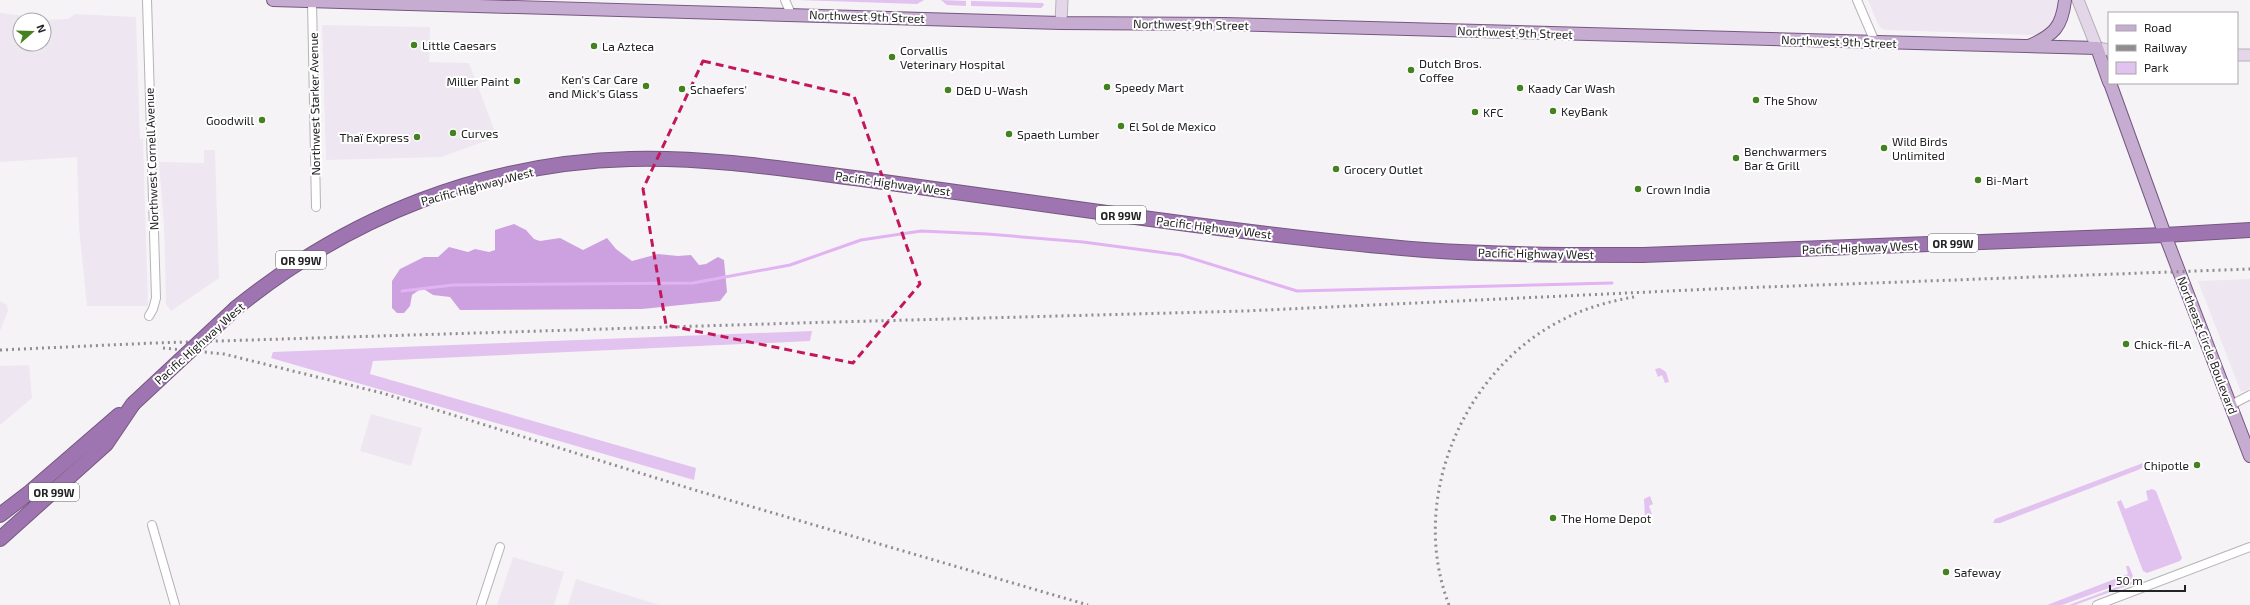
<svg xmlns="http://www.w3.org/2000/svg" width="2250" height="605" font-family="'Exo 2',sans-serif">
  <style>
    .built { fill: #eee6f1; fill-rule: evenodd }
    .green { fill: #e2c2ef }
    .forest { fill: #cda1df }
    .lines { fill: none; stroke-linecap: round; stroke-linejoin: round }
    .stream { stroke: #e1b3f3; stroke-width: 3 }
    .street-casing { stroke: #b6b3b7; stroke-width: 10 }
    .secondary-casing { stroke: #b6b3b7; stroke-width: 13 }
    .primary-casing { stroke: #745880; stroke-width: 14 }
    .highway-casing { stroke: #745880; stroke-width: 16 }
    .street { stroke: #fff; stroke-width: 8 }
    .secondary { stroke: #e2d6e8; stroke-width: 11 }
    .primary { stroke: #c5acd0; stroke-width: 12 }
    .highway { stroke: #9f75b1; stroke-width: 14 }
    .rail { stroke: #8f8d90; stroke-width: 3; stroke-dasharray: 2 4; stroke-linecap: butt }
    .highway-bridge-casing { stroke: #745880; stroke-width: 16; stroke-linecap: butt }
    .highway-bridge { stroke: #9f75b1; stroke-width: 14 }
    .marked { fill: none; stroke: #c2185b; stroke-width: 3; stroke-dasharray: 8 5; stroke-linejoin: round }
    .poi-dot { fill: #448220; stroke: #fff; stroke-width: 1.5 }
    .labels { text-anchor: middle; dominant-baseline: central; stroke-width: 4; stroke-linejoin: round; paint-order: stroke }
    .shield { fill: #fff; stroke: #656466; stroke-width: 1 }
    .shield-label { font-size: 11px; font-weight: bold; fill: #232224 }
    .street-label { font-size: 12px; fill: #232224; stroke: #fff }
    .poi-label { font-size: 12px; fill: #232224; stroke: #fff; text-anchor: start }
  </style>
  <rect width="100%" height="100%" fill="#f6f3f7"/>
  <g class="built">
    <path d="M 1868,0 L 2057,0 L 2059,8 L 2058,21 L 2043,33 L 2032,35 L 1887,30 L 1882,29 L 1878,24 Z"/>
    <path d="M 0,13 L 36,17 L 46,20 L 68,19 L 75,14 L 136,17 L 140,139 L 143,139 L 148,306 L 87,306 L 79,228 L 77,157 L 0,162 ZM 20,20 L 44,20 L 44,44 L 20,44 Z"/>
    <path d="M 322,25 L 430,27 L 429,62 L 469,63 L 497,137 L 441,157 L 326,160 Z"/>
    <path d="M 204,150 L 215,150 L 219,278 L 171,311 L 166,304 L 164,225 L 159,162 L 204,163 Z"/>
    <path d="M 2250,279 L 2250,389 L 2241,392 L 2198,281 Z"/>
    <path d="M 0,301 L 7,305 L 8,311 L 0,331 Z"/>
    <path d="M 29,365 L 32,398 L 0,425 L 0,366 Z"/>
    <path d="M 371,414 L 422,428 L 411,466 L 360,451 Z"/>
    <path d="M 513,557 L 564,572 L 554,605 L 497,605 Z"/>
    <path d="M 576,579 L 659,605 L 568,605 Z"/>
  </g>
  <g class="green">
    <path d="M 797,0 L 924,0 L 917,4 Z"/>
    <path d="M 941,0 L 966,1 L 966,6 L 947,5 Z"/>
    <path d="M 971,1 L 1043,3 L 1044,5 L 1041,8 L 971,6 Z"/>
    <path d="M 812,331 L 810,341 L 373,361 L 370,374 L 696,468 L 694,480 L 271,358 L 273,352 Z"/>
    <path d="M 1660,368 L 1666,372 L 1669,382 L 1665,383 L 1662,375 L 1658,377 L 1655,369 Z"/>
    <path d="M 2143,463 L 2146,466 L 2138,470 L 2000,523 L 1993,523 L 1995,519 Z"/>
    <path d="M 2152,489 L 2156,491 L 2182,558 L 2180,561 L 2147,573 L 2143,571 L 2117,502 L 2121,500 L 2125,509 L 2148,500 L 2146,491 Z"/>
    <path d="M 1650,496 L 1653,504 L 1649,506 L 1652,514 L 1645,517 L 1644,499 Z"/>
    <path d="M 2126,566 L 2129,566 L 2133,576 L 2131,580 L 2062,605 L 2047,605 L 2128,574 Z"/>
    <path d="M 2133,581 L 2132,584 L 2075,605 L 2069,605 Z"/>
  </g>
  <path class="forest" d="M 514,224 L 526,230 L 534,239 L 540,241 L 560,238 L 583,250 L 607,238 L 616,249 L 632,261 L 658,254 L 678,256 L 691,255 L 699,265 L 706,264 L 718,257 L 724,260 L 727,292 L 720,301 L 642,309 L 460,310 L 450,297 L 433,295 L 422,288 L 412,295 L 410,306 L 404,313 L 397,313 L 392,308 L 392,281 L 400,269 L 424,257 L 438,257 L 449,247 L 468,252 L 475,249 L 489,252 L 495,250 L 495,230 Z"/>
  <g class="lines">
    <path class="stream" d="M 402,291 L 453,285 L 693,283 L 790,265 L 861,240 L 921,231 L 987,234 L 1083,242 L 1181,255 L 1297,291 L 1612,283"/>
    <g class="street-casing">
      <g id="street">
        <path d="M 147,0 L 156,298 L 153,309 L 149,316"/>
        <path d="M 785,0 L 791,14"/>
        <path d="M 1857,0 L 1875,42"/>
        <path d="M 312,1 L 316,207"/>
        <path d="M 2231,405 L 2250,395"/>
        <path d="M 152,525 L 175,605"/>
        <path d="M 481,605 L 500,547"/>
        <path d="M 2097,605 L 2250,547"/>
      </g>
    </g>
    <g class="secondary-casing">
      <g id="secondary">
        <path d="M 2078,0 L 2097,48 L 2109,50"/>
        <path d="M 1061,23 L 1062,0"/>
        <path d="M 2237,55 L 2250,55"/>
      </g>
    </g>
    <g class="primary-casing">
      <g id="primary">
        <path d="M 273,0 L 1061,23 L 1225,24 L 2097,48 L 2109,82"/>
        <path d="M 2029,46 C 2054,35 2062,27 2065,0"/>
        <path d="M 2110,83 L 2165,235 L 2250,456"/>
      </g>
    </g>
    <g class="highway-casing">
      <g id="highway">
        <path d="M 236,308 C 350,216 483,163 630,159 C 708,157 785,169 862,179 C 948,191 1035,203 1121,215 C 1222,229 1323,242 1425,250 C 1497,255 1570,255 1643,255 L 2165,235 L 2250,230"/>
        <path d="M 0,515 L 30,492 L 119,415"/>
        <path d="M 0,539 L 106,444 L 133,404"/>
      </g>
    </g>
    <use href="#street" class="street"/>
    <use href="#secondary" class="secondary"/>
    <use href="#primary" class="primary"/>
    <use href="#highway" class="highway"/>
    <g class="rail">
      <path d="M 163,348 L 224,354 L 382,393 L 698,491 L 1088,605"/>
      <path d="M 0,350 L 154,343 L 798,323 L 1245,311 L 1712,289 L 2250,269"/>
      <path d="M 1449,605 C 1408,499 1463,370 1562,320 C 1585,308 1610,301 1634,297"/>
    </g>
    <g class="highway-bridge-casing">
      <path id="highway-bridge" d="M 133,404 L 236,308"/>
    </g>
    <use href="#highway-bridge" class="highway-bridge"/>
  </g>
  <path class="marked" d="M 703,61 L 854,96 L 920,284 L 853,363 L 666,325 L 643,189 Z"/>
  <g class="poi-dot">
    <circle cx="414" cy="45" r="4"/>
    <circle cx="594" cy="46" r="4"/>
    <circle cx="892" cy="57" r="4"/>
    <circle cx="1411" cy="70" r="4"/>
    <circle cx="517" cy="81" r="4"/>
    <circle cx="646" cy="86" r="4"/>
    <circle cx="1107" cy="87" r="4"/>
    <circle cx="1520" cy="88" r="4"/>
    <circle cx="682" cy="89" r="4"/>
    <circle cx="948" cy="90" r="4"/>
    <circle cx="1756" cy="100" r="4"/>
    <circle cx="1553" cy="111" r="4"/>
    <circle cx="1475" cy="112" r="4"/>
    <circle cx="262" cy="120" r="4"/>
    <circle cx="1121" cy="126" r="4"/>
    <circle cx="453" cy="133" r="4"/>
    <circle cx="1009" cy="134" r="4"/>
    <circle cx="417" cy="137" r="4"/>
    <circle cx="1884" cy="148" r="4"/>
    <circle cx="1736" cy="158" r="4"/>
    <circle cx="1336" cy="169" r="4"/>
    <circle cx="1978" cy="180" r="4"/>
    <circle cx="1638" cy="189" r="4"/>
    <circle cx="2126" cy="344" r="4"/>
    <circle cx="2197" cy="465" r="4"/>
    <circle cx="1553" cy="518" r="4"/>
    <circle cx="1946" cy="572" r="4"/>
  </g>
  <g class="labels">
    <g class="shield">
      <rect x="1096" y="206" width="50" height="18" rx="3"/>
      <rect x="1928" y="234" width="50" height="18" rx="3"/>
      <rect x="276" y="251" width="50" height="18" rx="3"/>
      <rect x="29" y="483" width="50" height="18" rx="3"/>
    </g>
    <g class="shield-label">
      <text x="1121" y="215">OR 99W</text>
      <text x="1953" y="243">OR 99W</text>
      <text x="301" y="260">OR 99W</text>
      <text x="54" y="492">OR 99W</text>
    </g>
    <g class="street-label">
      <text transform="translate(867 16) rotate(2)">Northwest 9th Street</text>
      <text transform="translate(1191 24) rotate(1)">Northwest 9th Street</text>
      <text transform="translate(1515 32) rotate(2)">Northwest 9th Street</text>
      <text transform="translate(1839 41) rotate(2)">Northwest 9th Street</text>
      <text transform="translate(314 104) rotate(-91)">Northwest Starker Avenue</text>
      <text transform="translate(151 159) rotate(-92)">Northwest Cornell Avenue</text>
      <text transform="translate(893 183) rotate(8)">Pacific Highway West</text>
      <text transform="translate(477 186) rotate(-15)">Pacific Highway West</text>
      <text transform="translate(1214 227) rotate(7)">Pacific Highway West</text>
      <text transform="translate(1860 247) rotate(-2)">Pacific Highway West</text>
      <text transform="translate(1536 253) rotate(1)">Pacific Highway West</text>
      <text transform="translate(199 343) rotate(-42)">Pacific Highway West</text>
      <text transform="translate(2208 345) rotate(69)">Northeast Circle Boulevard</text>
    </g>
    <g class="poi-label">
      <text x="422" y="45">Little Caesars</text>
      <text x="602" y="46">La Azteca</text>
      <text x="900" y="50">Corvallis<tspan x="900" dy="14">Veterinary Hospital</tspan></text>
      <text x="1419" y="63">Dutch Bros.<tspan x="1419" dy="14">Coffee</tspan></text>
      <text x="638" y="79" text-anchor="end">Ken's Car Care<tspan x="638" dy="14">and Mick's Glass</tspan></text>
      <text x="509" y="81" text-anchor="end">Miller Paint</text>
      <text x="1115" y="87">Speedy Mart</text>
      <text x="1528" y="88">Kaady Car Wash</text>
      <text x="690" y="89">Schaefers'</text>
      <text x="956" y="90">D&amp;D U-Wash</text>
      <text x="1764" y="100">The Show</text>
      <text x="1561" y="111">KeyBank</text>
      <text x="1483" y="112">KFC</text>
      <text x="254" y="120" text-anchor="end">Goodwill</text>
      <text x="1129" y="126">El Sol de Mexico</text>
      <text x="461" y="133">Curves</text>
      <text x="1017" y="134">Spaeth Lumber</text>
      <text x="409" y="137" text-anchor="end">Thaï Express</text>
      <text x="1892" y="141">Wild Birds<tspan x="1892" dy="14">Unlimited</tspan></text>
      <text x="1744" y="151">Benchwarmers<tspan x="1744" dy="14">Bar &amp; Grill</tspan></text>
      <text x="1344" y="169">Grocery Outlet</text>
      <text x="1986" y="180">Bi-Mart</text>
      <text x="1646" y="189">Crown India</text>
      <text x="2134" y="344">Chick-fil-A</text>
      <text x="2189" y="465" text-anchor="end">Chipotle</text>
      <text x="1561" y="518">The Home Depot</text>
      <text x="1954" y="572">Safeway</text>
    </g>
  </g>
  <rect x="2108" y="12" width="130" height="72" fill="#ffffff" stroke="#a7a7a7"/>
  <rect x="2116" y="25" width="20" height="6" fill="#c5acd0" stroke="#a7a7a7"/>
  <text x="2144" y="32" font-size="12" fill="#232224">Road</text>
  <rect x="2116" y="45" width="20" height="6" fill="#8f8d90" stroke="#a7a7a7"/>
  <text x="2144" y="52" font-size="12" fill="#232224">Railway</text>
  <rect x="2116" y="62" width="20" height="12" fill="#e2c2ef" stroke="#a7a7a7"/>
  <text x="2144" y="72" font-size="12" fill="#232224">Park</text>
  <g transform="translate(32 32) rotate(70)"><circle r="19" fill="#ffffff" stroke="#a7a7a7"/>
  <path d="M0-3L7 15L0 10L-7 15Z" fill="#448220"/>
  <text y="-6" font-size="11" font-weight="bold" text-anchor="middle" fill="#232224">N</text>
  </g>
  <path d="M2110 585v6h75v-6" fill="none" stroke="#232224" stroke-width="2"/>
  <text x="2116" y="585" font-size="12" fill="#232224" stroke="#ffffff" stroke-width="3" paint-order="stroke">50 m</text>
</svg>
